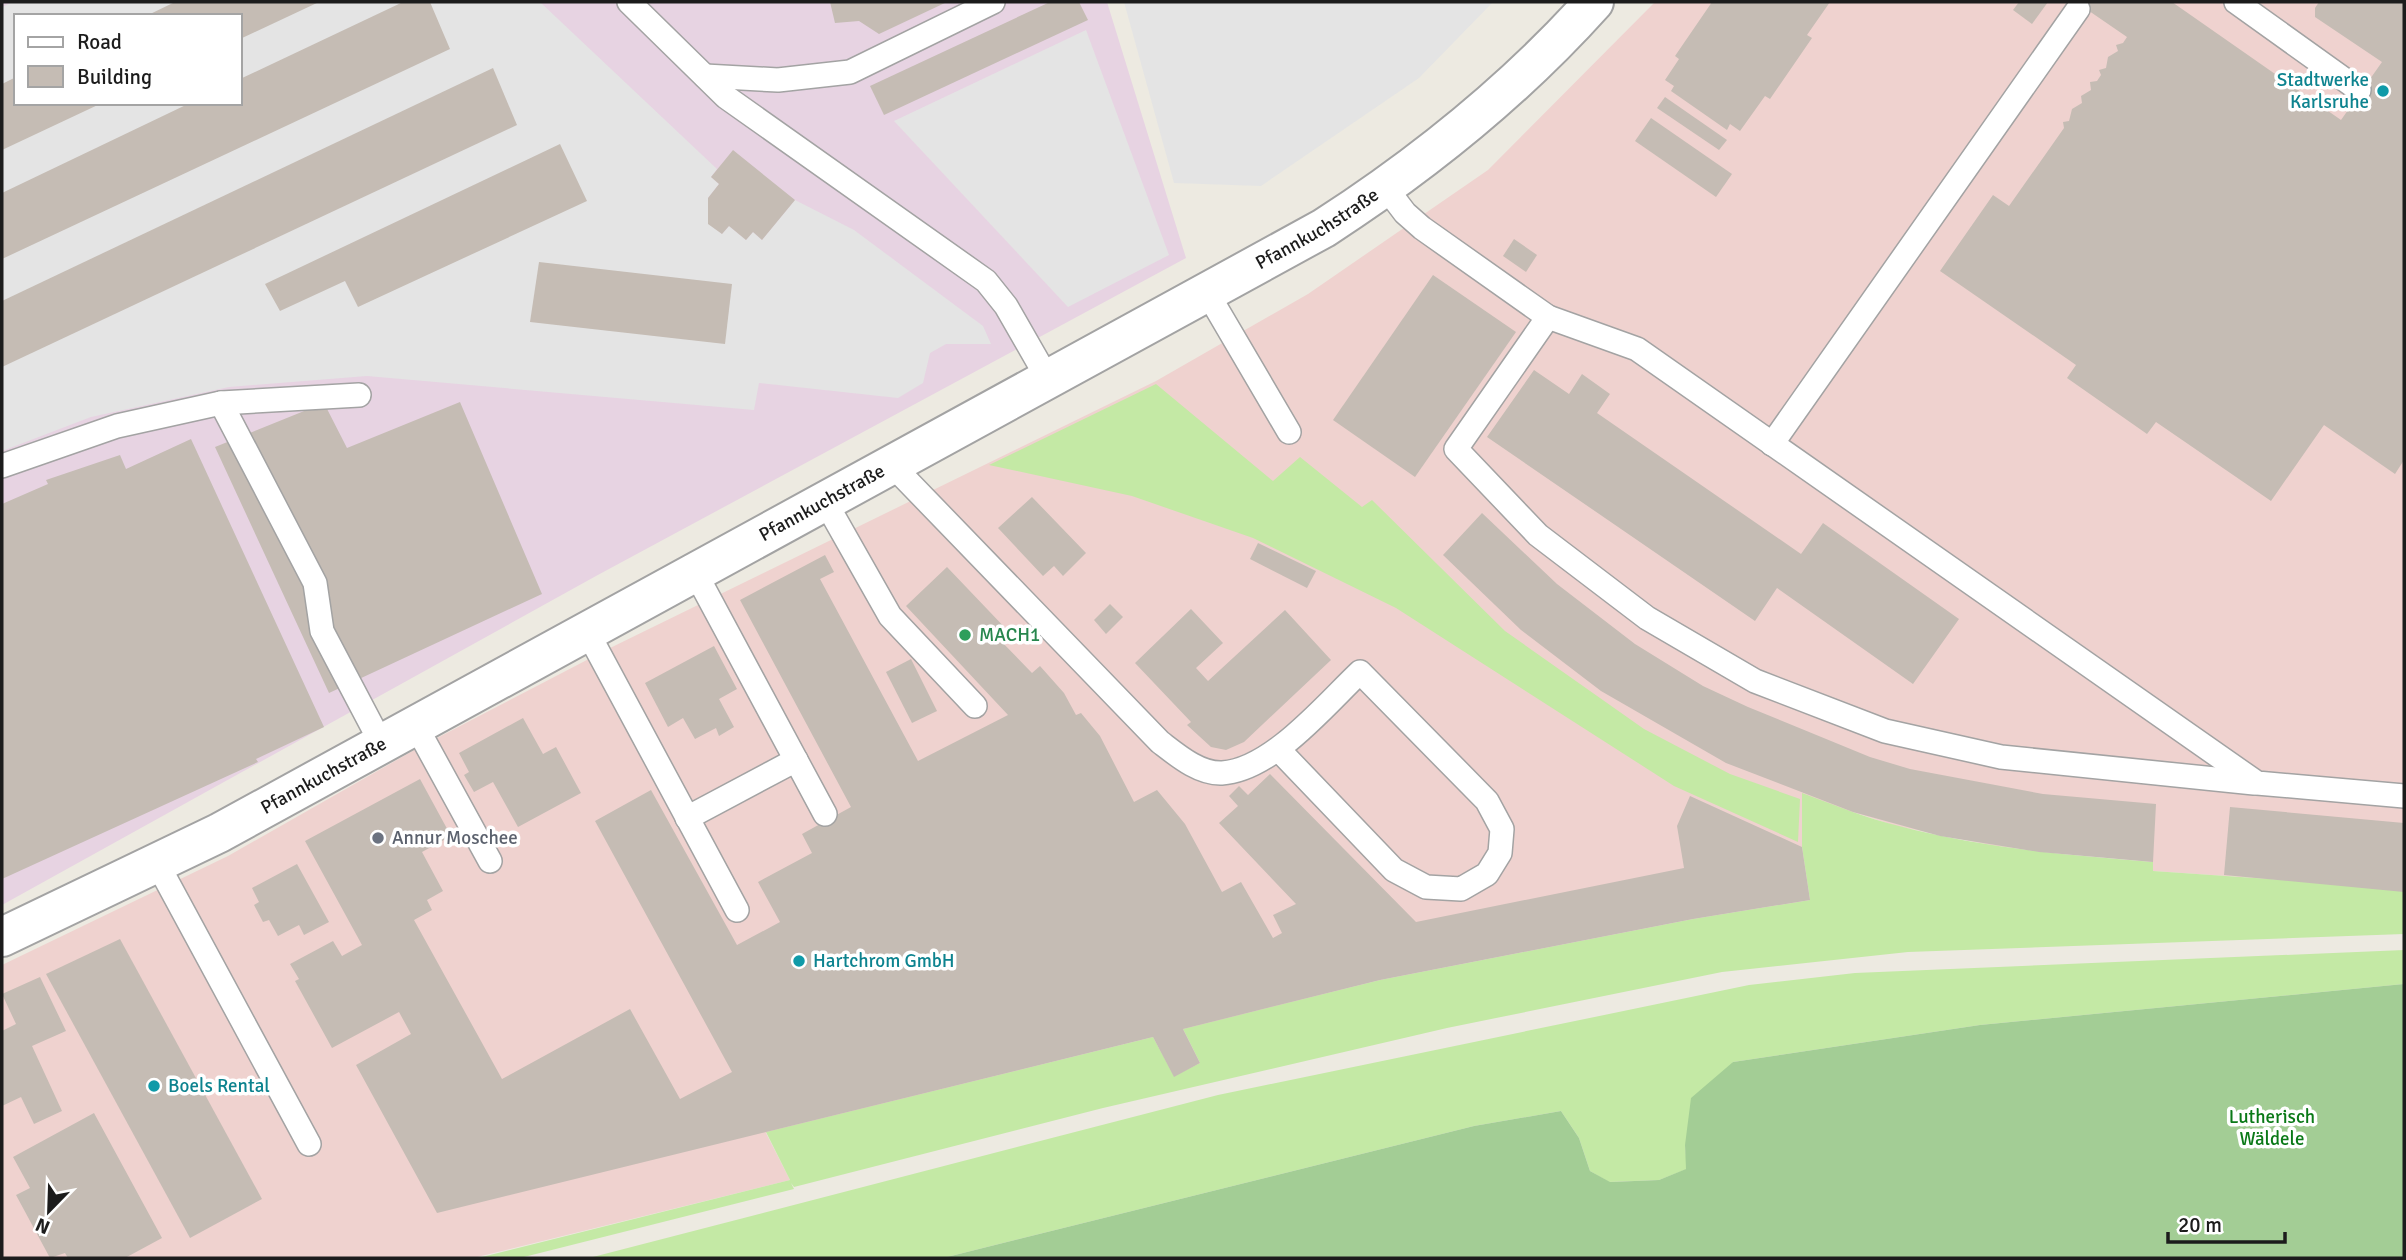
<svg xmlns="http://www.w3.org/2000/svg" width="2406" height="1260" font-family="Signika,sans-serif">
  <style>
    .commercial { fill: #efd2cf }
    .industrial { fill: #e7d3e2; fill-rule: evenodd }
    .grass { fill: #c4e9a5 }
    .forest { fill: #a3cd95 }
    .parking { fill: #e4e4e4; fill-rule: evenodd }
    .building { fill: #c5bcb4 }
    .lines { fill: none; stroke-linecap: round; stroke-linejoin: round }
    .lane-casing { stroke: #a3a3a3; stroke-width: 26 }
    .street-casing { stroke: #a3a3a3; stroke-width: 42 }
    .lane { stroke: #fff; stroke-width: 23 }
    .street { stroke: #fff; stroke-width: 38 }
    .culture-dot { fill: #0f9aa8; stroke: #fff; stroke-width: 2.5 }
    .leisure-dot { fill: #2e9e5b; stroke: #fff; stroke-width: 2.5 }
    .worship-dot { fill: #6b7280; stroke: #fff; stroke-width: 2.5 }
    .labels { text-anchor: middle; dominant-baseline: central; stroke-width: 7; stroke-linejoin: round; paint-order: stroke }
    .culture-label { font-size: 19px; fill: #0d838f; stroke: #fff; text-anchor: start }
    .street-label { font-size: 19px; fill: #1c1c1c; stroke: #fff }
    .leisure-label { font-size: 19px; fill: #27864d; stroke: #fff; text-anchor: start }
    .worship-label { font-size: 19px; fill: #5b616d; stroke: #fff; text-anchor: start }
    .park-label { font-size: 19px; fill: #0a7917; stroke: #fff }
  </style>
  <rect width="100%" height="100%" fill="#edeae1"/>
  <path class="commercial" d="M 1655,2 L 2404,2 L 2404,888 L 2153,871 L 2153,862 L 1995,846 L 1896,826 L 1853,812 L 1802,847 L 1810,900 L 1693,919 L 1380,980 L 1183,1030 L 1200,1063 L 1174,1077 L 1153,1037 L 766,1133 L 790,1180 L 473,1258 L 2,1258 L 2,965 L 228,856 L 416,749 L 608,649 L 1156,381 L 1308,294 L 1488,170 Z"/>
  <path class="industrial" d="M 2,2 L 1107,2 L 1186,258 L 596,576 L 2,905 ZM 16,16 L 240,16 L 240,103 L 16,103 Z"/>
  <g class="grass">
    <path d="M 1156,384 L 1273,481 L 1300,457 L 1362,507 L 1372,500 L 1505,631 L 1644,729 L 1730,774 L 1800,799 L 1798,842 L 1674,786 L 1396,608 L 1253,538 L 1132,496 L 989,465 Z"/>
    <path d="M 1802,793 C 1834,805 1866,818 1899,826 C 1982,848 2067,855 2153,862 L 2153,871 L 2404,888 L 2404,934 L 1908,952 L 1722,972 L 1447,1028 L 1103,1108 L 794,1187 L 791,1183 L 794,1189 L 520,1258 L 478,1258 L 790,1180 L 766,1132 L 1153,1037 L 1174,1076 L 1200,1063 L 1183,1029 L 1380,980 L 1693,919 L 1810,900 L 1802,847 Z"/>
    <path d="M 2404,950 L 2404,984 L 1980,1025 L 1733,1062 L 1685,1145 L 1687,1169 L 1659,1180 L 1609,1182 L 1590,1171 L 1579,1138 L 1561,1111 L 1474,1126 L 943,1258 L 589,1258 L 1218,1095 L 1749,985 L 1855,973 Z"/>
  </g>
  <path class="forest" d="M 2404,984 L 2404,1258 L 943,1258 L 1474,1126 L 1561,1111 L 1579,1138 L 1590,1171 L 1610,1182 L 1659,1180 L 1686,1169 L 1685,1145 L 1691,1098 L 1733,1062 L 1980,1025 Z"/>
  <g class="parking">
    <path d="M 13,2 L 540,2 L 717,169 L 711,177 L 719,184 L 708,198 L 708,223 L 722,234 L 729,226 L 746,240 L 753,232 L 762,240 L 795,200 L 854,230 L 983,326 L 991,344 L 946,344 L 930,353 L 923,383 L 898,398 L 759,383 L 754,410 L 367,376 L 229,387 L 91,417 L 2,451 L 2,7 ZM 16,16 L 240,16 L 240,103 L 16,103 Z"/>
    <path d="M 1124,2 L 1493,2 L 1419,78 L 1261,186 L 1174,183 Z"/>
    <path d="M 1086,30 L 1169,255 L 1068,307 L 894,121 Z"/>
  </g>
  <g class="building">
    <path d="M 175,2 L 319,2 L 240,39 L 240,16 L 146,16 Z"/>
    <path d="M 403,2 L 430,2 L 450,49 L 2,259 L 2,193 L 190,103 L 240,103 L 240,79 Z"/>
    <path d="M 830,2 L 947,2 L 879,34 L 859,21 L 835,23 Z"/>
    <path d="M 1050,2 L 1079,2 L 1088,20 L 884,115 L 870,86 Z"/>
    <path d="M 1712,2 L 1830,2 L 1807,35 L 1812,38 L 1770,99 L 1765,96 L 1740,131 L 1730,124 L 1727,130 L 1671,91 L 1674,86 L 1665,80 L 1679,59 L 1675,56 Z"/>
    <path d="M 2019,2 L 2048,2 L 2032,24 L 2013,10 Z"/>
    <path d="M 2076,2 L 2172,2 L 2341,120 L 2382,62 L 2315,17 L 2315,8 L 2319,2 L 2404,2 L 2404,460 L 2395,474 L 2324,425 L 2271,501 L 2156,422 L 2147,434 L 2067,378 L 2076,365 L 1940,271 L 1993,195 L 2009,206 L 2064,128 L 2063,122 L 2069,121 L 2072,109 L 2082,103 L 2081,96 L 2091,90 L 2090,82 L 2097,81 L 2101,75 L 2099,70 L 2106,68 L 2108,57 L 2118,51 L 2116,45 L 2123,43 L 2127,37 Z"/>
    <path d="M 493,68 L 517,125 L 2,367 L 2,301 Z"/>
    <path d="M 16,77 L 16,103 L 102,103 L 2,150 L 2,84 Z"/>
    <path d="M 1665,97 L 1727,140 L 1719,150 L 1657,108 Z"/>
    <path d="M 1651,118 L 1732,174 L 1716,197 L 1635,141 Z"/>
    <path d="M 560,144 L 587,201 L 358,307 L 345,281 L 280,311 L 265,284 Z"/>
    <path d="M 733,150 L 795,200 L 762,240 L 753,232 L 746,240 L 729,226 L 722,234 L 708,224 L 708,198 L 719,184 L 711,177 Z"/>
    <path d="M 1514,239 L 1537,255 L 1526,272 L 1503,256 Z"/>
    <path d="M 539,262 L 732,284 L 725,344 L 530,322 Z"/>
    <path d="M 1433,275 L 1516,332 L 1415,477 L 1333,420 Z"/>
    <path d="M 1534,370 L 1569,394 L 1582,374 L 1610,394 L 1597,413 L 1801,554 L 1823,523 L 1959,619 L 1913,684 L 1777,588 L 1755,621 L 1487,437 Z"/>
    <path d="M 460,402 L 542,594 L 329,693 L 215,447 L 324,403 L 347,448 Z"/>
    <path d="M 191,439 L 324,727 L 256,759 L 258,762 L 2,879 L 2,504 L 48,484 L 46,480 L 120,455 L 126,469 Z"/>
    <path d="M 1032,497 L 1086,553 L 1063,576 L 1054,566 L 1043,576 L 998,528 Z"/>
    <path d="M 1482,513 L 1557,584 L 1635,644 L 1703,686 L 1748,707 L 1870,757 L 1910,769 L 2043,794 L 2156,804 L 2153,862 L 2039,852 L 1940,836 L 1853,812 L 1726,763 L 1601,691 L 1521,630 L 1443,555 Z"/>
    <path d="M 1258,543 L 1316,571 L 1307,588 L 1250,559 Z"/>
    <path d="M 825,555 L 834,572 L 820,579 L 918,761 L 1008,715 L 906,606 L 947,567 L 1009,632 L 1000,640 L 1032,673 L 1040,666 L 1064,693 L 1076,715 L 1081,713 L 1100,736 L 1134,802 L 1157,790 L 1185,824 L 1222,892 L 1241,882 L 1273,938 L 1282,933 L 1273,915 L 1296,904 L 1219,823 L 1238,806 L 1229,796 L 1239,786 L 1248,795 L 1270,774 L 1416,922 L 1684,868 L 1677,826 L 1690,796 L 1802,847 L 1810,900 L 1693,919 L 1380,980 L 1183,1029 L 1200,1063 L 1174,1077 L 1153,1037 L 437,1213 L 356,1065 L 411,1034 L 399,1012 L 332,1048 L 295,981 L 299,979 L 290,964 L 333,941 L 342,956 L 362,945 L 305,841 L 420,779 L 451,836 L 422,852 L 443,891 L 427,900 L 432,910 L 414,920 L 502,1079 L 630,1009 L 680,1099 L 732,1072 L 595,821 L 651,790 L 737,945 L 780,922 L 758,882 L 812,853 L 802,834 L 851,807 L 740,600 Z"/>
    <path d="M 1110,604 L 1123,617 L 1106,634 L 1094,620 Z"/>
    <path d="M 1191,609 L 1223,643 L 1196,668 L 1208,681 L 1285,610 L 1331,660 L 1244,742 L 1226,750 L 1211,747 L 1187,725 L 1191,722 L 1135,663 Z"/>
    <path d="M 714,646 L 737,689 L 719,699 L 734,727 L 719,736 L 716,728 L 695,739 L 683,718 L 668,727 L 645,683 Z"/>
    <path d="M 911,659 L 937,711 L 912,723 L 886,672 Z"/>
    <path d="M 523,718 L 543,754 L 556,747 L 581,793 L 518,827 L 493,782 L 474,792 L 464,775 L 469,772 L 459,753 Z"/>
    <path d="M 2230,807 L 2404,823 L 2404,892 L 2224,875 Z"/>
    <path d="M 297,864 L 329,922 L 304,935 L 299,925 L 278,936 L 269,920 L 263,922 L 254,905 L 259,902 L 252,888 Z"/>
    <path d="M 120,939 L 262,1199 L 190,1238 L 46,974 Z"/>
    <path d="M 40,977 L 66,1031 L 32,1046 L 62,1111 L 34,1124 L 21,1097 L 2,1106 L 2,1031 L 16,1024 L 2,994 Z"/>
    <path d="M 94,1113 L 162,1238 L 125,1258 L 68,1258 L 65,1253 L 50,1258 L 16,1195 L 30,1188 L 13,1157 Z"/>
  </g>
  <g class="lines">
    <g class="lane-casing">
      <g id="lane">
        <path d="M 629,2 L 726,97 L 986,281 L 1006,306 L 1049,381"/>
        <path d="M 2236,2 L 2359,90"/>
        <path d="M 705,76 L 778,80 L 850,72 L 993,2"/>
        <path d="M 1386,188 L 1405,213 L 1422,228 L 1548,317 L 1637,349 L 2257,783 L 2404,796"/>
        <path d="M 1208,294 L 1289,432"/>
        <path d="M 1548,317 L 1456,449 L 1538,535 L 1647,618 L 1755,681 L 1885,731 L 2001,757 L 2254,783"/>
        <path d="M 221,403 L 315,583 L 322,631 L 382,745"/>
        <path d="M 1772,444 L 2078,9"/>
        <path d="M 2,466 L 117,426 L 221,403 L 359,395"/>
        <path d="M 893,466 L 1160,742 C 1177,755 1199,774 1222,773 C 1272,770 1326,704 1360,672 L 1487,801 L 1502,829 L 1500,853 L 1487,874 L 1461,889 L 1426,887 L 1394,870 L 1278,749"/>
        <path d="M 826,503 L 890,616 L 975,706"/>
        <path d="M 696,574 L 825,814"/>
        <path d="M 588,633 L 737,910"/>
        <path d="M 416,726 L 490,861"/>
        <path d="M 687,818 L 796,760"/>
        <path d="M 157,863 L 309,1144"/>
      </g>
    </g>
    <g class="street-casing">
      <g id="street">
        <path id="s1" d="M 2,937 L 219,833 L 1324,228 C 1423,164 1515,90 1594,2"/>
      </g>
    </g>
    <use href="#lane" class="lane"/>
    <use href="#street" class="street"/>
  </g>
  <g class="culture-dot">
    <circle cx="2383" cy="91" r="7"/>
    <circle cx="799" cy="961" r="7"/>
    <circle cx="154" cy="1086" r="7"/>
  </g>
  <circle class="leisure-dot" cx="965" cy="635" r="7"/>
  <circle class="worship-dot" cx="378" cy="838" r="7"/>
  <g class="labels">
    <g class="culture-label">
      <text x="2369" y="80" text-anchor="end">Stadtwerke<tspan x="2369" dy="22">Karlsruhe</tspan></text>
      <text x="813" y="961">Hartchrom GmbH</text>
      <text x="168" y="1086">Boels Rental</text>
    </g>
    <g class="street-label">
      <text stroke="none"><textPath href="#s1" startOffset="1494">Pfannkuchstraße</textPath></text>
      <text stroke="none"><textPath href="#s1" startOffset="928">Pfannkuchstraße</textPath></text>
      <text stroke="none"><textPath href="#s1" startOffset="360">Pfannkuchstraße</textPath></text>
    </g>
    <g class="leisure-label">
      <text x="979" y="635">MACH1</text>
    </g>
    <g class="worship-label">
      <text x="392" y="838">Annur Moschee</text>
    </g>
    <g class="park-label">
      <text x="2272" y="1117">Lutherisch<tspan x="2272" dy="22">Wäldele</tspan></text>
    </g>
  </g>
  <rect width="2406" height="1260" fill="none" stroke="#1c1c1c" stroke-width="7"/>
  <rect x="14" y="14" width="228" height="91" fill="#ffffff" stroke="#a4a4a4" stroke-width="2"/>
  <rect x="28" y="37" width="35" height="10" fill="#ffffff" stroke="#a4a4a4" stroke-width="2"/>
  <text x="77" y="49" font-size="21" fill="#1c1c1c">Road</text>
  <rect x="28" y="66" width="35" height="21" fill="#c5bcb4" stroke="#a4a4a4" stroke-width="2"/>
  <text x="77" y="84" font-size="21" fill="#1c1c1c">Building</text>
  <g transform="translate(49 1211) rotate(203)" stroke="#ffffff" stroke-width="5" paint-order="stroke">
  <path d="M0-5L12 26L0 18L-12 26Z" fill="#1c1c1c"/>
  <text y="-10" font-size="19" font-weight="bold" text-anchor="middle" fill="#1c1c1c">N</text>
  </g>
  <path d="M2168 1232v10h117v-10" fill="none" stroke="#1c1c1c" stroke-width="3.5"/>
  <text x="2178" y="1232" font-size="21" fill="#1c1c1c" stroke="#ffffff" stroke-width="5" paint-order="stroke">20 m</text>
</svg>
